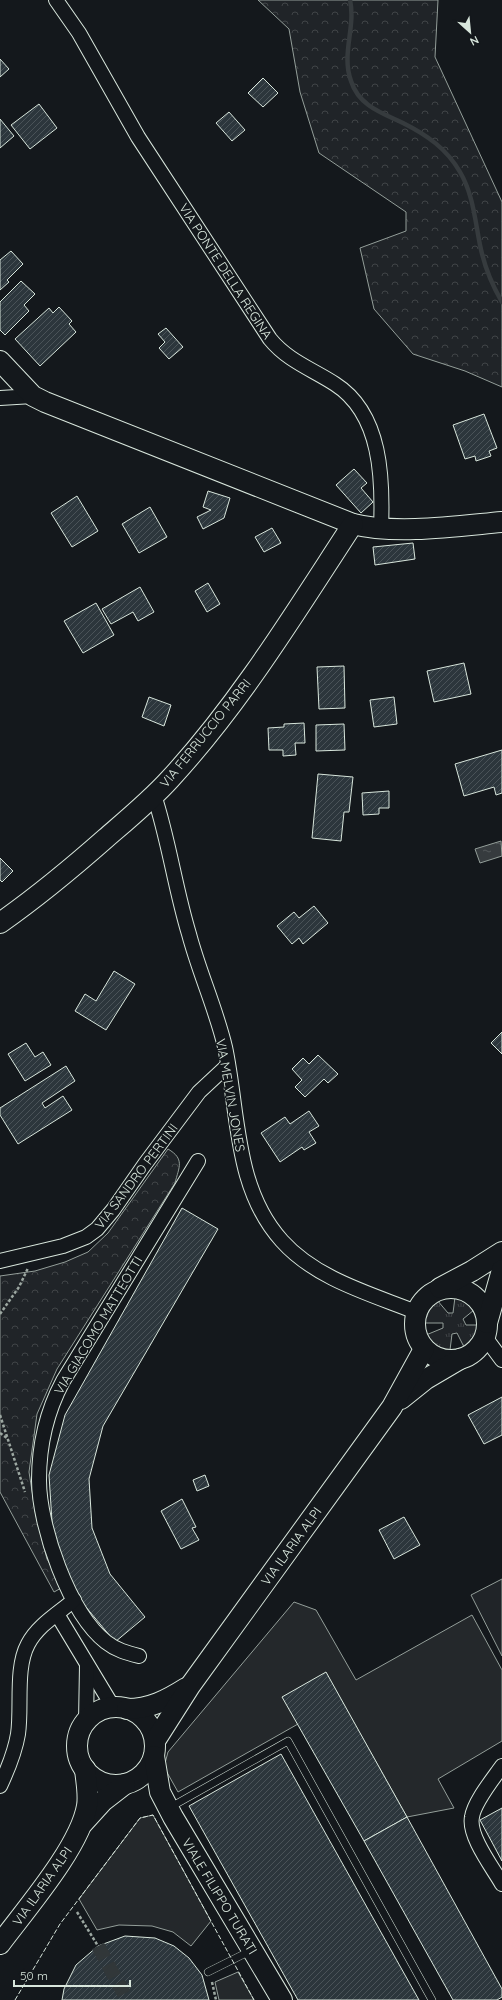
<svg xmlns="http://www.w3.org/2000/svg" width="502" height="2000" font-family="Quicksand,sans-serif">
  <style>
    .grass { fill: url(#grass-tufts); stroke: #939e99 }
    .forest { fill: url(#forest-crowns); stroke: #939e99 }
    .garden { fill: #202428; stroke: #939e99 }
    .parking { fill: #24282b; stroke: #939e99 }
    .water { fill: url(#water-ripples); stroke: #939e99 }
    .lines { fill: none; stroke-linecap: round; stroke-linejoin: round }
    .stream { stroke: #363b3e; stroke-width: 4.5 }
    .building { fill: url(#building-hatch); stroke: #d8e6dc }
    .street-tunnel { stroke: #313739; stroke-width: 14; stroke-dasharray: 14 7; stroke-linecap: butt }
    .lane-casing { stroke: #d8e6dc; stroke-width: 8 }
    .street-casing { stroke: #d8e6dc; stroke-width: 16 }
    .secondary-casing { stroke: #d8e6dc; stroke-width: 22 }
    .path { stroke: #9da8a2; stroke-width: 2.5; stroke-dasharray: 3 2; stroke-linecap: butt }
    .lane { stroke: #14181c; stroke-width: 7 }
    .street { stroke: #14181c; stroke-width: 14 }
    .secondary { stroke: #14181c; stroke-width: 20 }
    .fence { stroke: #d8e6dc; stroke-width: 1; stroke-dasharray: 5 2; stroke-linecap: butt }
    .labels { text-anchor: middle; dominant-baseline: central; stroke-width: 3; stroke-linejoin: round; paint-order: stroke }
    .street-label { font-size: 13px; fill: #d8e6dc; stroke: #14181c }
  </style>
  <defs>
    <pattern id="grass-tufts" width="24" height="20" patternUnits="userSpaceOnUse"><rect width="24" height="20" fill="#202428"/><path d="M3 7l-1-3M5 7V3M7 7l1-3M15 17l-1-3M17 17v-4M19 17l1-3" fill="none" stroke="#404447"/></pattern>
    <pattern id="forest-crowns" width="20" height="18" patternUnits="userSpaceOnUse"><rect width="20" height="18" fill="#202428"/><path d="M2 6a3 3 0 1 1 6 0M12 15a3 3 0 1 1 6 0" fill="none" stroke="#404447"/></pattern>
    <pattern id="water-ripples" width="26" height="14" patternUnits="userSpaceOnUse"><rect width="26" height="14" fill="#363b3e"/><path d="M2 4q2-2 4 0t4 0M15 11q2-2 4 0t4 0" fill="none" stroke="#525759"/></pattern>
    <pattern id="building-hatch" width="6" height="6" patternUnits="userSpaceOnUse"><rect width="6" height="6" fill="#2c363c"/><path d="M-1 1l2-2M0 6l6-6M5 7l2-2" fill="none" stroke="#4a5358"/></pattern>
  </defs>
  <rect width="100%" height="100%" fill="#14181c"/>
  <path class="grass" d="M 455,1297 L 466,1301 L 474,1310 L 463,1319 L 466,1325 L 478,1325 L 476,1334 L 464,1347 L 457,1333 L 452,1334 L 450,1350 C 439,1351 432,1344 426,1335 L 443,1328 L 443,1323 L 424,1323 C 424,1313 429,1305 437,1300 L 448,1313 L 453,1313 Z"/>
  <g class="forest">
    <path d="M 258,0 L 438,0 L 435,57 L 502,202 L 502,387 L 465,371 L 413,354 L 374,309 L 360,248 L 406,231 L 406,212 L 319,153 L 300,92 L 289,29 Z"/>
    <path d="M 168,1149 C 185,1159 179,1167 175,1183 L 57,1369 L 37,1414 L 29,1472 L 36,1516 L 47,1559 L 63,1587 L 54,1592 L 0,1492 L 0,1276 L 35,1271 L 65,1262 L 88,1252 L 108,1233 Z"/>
  </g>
  <path class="garden" d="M 502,1579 L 502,1656 L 471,1595 Z"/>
  <g class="parking">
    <path d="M 294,1602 L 316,1610 L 356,1680 L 472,1615 L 502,1670 L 502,1741 L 438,1779 L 454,1808 L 407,1817 L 326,1673 L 283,1697 L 298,1724 L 178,1792 L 164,1767 L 168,1752 Z"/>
    <path d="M 153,1815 L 211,1921 L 191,1946 L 173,1932 L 152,1926 L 119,1925 L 97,1930 L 79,1899 L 140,1818 Z"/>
    <path d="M 238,1972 L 254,2000 L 219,2000 L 215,1982 Z"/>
  </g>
  <path class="water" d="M 501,841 L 502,856 L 480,863 L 475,849 Z"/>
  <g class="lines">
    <path class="stream" d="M 350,0 C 356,27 341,54 351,81 C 359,106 382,113 403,123 C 427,135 447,149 460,172 C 473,194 475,220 480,245 C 484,265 492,285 502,302"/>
  </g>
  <g class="building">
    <path d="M 0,59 L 9,69 L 0,77 Z"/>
    <path d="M 263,78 L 278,93 L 263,107 L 248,93 Z"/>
    <path d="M 39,104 L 57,128 L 30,149 L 11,125 Z"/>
    <path d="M 229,112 L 245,130 L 232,141 L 216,123 Z"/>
    <path d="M 0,119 L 14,136 L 0,148 Z"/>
    <path d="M 11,251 L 23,264 L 7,280 L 9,282 L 0,290 L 0,260 Z"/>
    <path d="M 21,281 L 35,294 L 24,305 L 29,311 L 5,335 L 0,330 L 0,302 Z"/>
    <path d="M 59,307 L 72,321 L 69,324 L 76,332 L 40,366 L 15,339 L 49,308 L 53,313 Z"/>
    <path d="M 166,328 L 183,347 L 169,359 L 159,348 L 165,342 L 158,334 Z"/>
    <path d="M 484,414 L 497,448 L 489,451 L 491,456 L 476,461 L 475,456 L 465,459 L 453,425 Z"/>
    <path d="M 354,469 L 367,483 L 361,488 L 373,502 L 361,513 L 336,485 Z"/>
    <path d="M 208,491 L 230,498 L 224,518 L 203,529 L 197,517 L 211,510 L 203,507 Z"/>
    <path d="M 77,496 L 98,531 L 72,547 L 51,513 Z"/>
    <path d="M 150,507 L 167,537 L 139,553 L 122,524 Z"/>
    <path d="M 272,528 L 281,543 L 264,552 L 255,537 Z"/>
    <path d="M 413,543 L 415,559 L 375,565 L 373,547 Z"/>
    <path d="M 208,583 L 220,604 L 207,612 L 195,591 Z"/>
    <path d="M 140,587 L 154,612 L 138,621 L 133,612 L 111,624 L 102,609 Z"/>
    <path d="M 96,603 L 114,635 L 83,653 L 64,621 Z"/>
    <path d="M 464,663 L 471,694 L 434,702 L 427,671 Z"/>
    <path d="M 344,666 L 345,708 L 319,709 L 317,667 Z"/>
    <path d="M 149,697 L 171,705 L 164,726 L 142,717 Z"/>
    <path d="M 394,697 L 397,724 L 374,727 L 370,700 Z"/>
    <path d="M 304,723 L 305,743 L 295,743 L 296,755 L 283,756 L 283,750 L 269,750 L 268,728 L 284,727 L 284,724 Z"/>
    <path d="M 344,724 L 345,750 L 316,751 L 316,725 Z"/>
    <path d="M 502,750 L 502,793 L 496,795 L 494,787 L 464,796 L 455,764 Z"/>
    <path d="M 318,774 L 353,777 L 349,812 L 344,812 L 341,841 L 312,838 Z"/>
    <path d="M 389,791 L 389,808 L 379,808 L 379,814 L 363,815 L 362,793 Z"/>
    <path d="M 0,858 L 13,871 L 2,882 L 0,880 Z"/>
    <path d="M 314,906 L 328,923 L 303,944 L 299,938 L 292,944 L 277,926 L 294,912 L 299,918 Z"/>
    <path d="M 114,971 L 135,984 L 106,1030 L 75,1011 L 85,994 L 96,1001 Z"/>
    <path d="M 502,1032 L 502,1054 L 491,1043 Z"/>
    <path d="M 26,1043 L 35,1057 L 43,1052 L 51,1065 L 25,1081 L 8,1054 Z"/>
    <path d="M 318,1055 L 338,1074 L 328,1083 L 324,1079 L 305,1097 L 295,1087 L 302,1080 L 292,1069 L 303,1058 L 309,1064 Z"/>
    <path d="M 66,1066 L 75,1081 L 42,1103 L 45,1108 L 63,1096 L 72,1110 L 18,1144 L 0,1115 L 0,1108 Z"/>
    <path d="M 309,1111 L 319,1126 L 309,1132 L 316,1143 L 304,1150 L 302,1147 L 280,1162 L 261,1133 L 285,1117 L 290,1124 Z"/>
    <path d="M 182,1208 L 218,1229 L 103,1426 L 89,1479 L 92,1528 L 110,1574 L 145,1617 L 115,1642 L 75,1594 L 53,1537 L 49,1475 L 65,1415 Z"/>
    <path d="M 502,1397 L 502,1435 L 484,1444 L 468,1415 Z"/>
    <path d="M 205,1475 L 209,1486 L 197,1491 L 193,1480 Z"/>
    <path d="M 182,1499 L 196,1527 L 192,1528 L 199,1540 L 181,1549 L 161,1511 Z"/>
    <path d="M 404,1517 L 420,1545 L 394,1559 L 379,1530 Z"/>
    <path d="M 326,1672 L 407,1817 L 364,1841 L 282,1697 Z"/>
    <path d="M 281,1754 L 419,2000 L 298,2000 L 189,1806 Z"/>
    <path d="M 502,1808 L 502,1861 L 480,1820 Z"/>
    <path d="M 407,1817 L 502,1989 L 502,1997 L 497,2000 L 453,2000 L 364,1841 Z"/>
    <path d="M 125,1936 L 155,1938 L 174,1946 L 189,1958 L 202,1975 L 209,2000 L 62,2000 L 64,1989 L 76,1965 L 98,1946 Z"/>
  </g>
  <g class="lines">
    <path class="street-tunnel" d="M 98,1946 L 124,1994"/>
    <g class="lane-casing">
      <g id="lane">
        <path d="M 169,1808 L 288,1741 L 432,2000"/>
        <path d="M 208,1972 L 252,1950"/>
      </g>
    </g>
    <g class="street-casing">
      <g id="street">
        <path d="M 56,0 L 79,33 L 138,137 L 270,339 C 288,361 312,369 335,384 C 382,414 383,480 381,529"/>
        <path d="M 0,398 L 33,396"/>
        <path d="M 154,795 C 169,841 175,888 189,934 C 199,972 216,1009 225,1047 C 239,1113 234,1188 282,1241 C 316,1279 371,1294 416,1312"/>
        <path d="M 0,1261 L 63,1246 L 86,1237 L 97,1229 L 113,1210 L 145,1164 L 199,1092 L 228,1065"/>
        <path d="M 485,1337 L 502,1360"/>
        <path d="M 57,1614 L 113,1707"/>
        <path d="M 139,1656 C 127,1653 116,1650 106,1642 C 69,1613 39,1526 39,1480 C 39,1446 47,1411 63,1381 L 198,1161"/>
        <path d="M 86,1722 L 87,1665"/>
        <path d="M 502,1766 C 493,1779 474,1802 472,1817 C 468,1836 493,1868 502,1884"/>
        <path d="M 0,1786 C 8,1769 15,1752 18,1734 C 22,1707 15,1668 28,1644 C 38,1625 59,1613 74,1600"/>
      </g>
    </g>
    <g class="secondary-casing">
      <g id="secondary">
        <path d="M 0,361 L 33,396 L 45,402 L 353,524 C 396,535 458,526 502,522"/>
        <path d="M 0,923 C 37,897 72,868 106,838 C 128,819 151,800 170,779 C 241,702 296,611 353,524"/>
        <circle cx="451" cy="1324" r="36"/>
        <path d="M 440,1288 L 472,1271 L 502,1252"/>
        <path d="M 487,1323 L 502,1270"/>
        <path d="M 401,1399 L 426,1379 L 460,1359"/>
        <circle cx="116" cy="1746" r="39"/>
        <path d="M 127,1709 C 150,1709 167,1700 186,1688"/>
        <path d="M 155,1741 L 190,1686 L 392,1407 L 424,1349"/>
        <path d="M 154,1756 L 160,1792 L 173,1817 L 282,2000"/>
        <path d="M 83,1823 L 103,1801 L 125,1784"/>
        <path d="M 0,1944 C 26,1909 80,1847 87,1806 C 89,1794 86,1781 85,1769"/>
      </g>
    </g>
    <g class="path">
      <path d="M 0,1314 L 19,1287 L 28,1268"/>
      <path d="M 0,1415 L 25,1492"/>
      <path d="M 0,1433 L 7,1438"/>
      <path d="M 77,1912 L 98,1946"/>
      <path d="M 212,1982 L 216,2000"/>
    </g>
    <use href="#lane" class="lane"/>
    <use href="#street" class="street"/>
    <use href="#secondary" class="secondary"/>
    <path class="fence" d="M 15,2000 L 60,1924 L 140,1818 L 153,1815 L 254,2000"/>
  </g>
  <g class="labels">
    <g class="street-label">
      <text transform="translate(226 271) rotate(57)">VIA PONTE DELLA REGINA</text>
      <text transform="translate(205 733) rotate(-51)">VIA FERRUCCIO PARRI</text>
      <text transform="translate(231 1095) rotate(80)">VIA MELVIN JONES</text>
      <text transform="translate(136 1176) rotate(-53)">VIA SANDRO PERTINI</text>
      <text transform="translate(98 1325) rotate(-59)">VIA GIACOMO MATTEOTTI</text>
      <text transform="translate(291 1546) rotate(-54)">VIA ILARIA ALPI</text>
      <text transform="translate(42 1886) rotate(-55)">VIA ILARIA ALPI</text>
      <text transform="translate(220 1896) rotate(59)">VIALE FILIPPO TURATI</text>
    </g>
  </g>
  <g transform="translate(470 32) rotate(153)" stroke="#14181c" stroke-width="3" paint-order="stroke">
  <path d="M0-3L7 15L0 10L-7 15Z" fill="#d8e6dc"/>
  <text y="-6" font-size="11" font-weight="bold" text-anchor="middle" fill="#d8e6dc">N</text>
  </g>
  <path d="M14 1980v6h116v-6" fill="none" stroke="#d8e6dc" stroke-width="2"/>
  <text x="20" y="1980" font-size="12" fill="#d8e6dc" stroke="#14181c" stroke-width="3" paint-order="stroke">50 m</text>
</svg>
